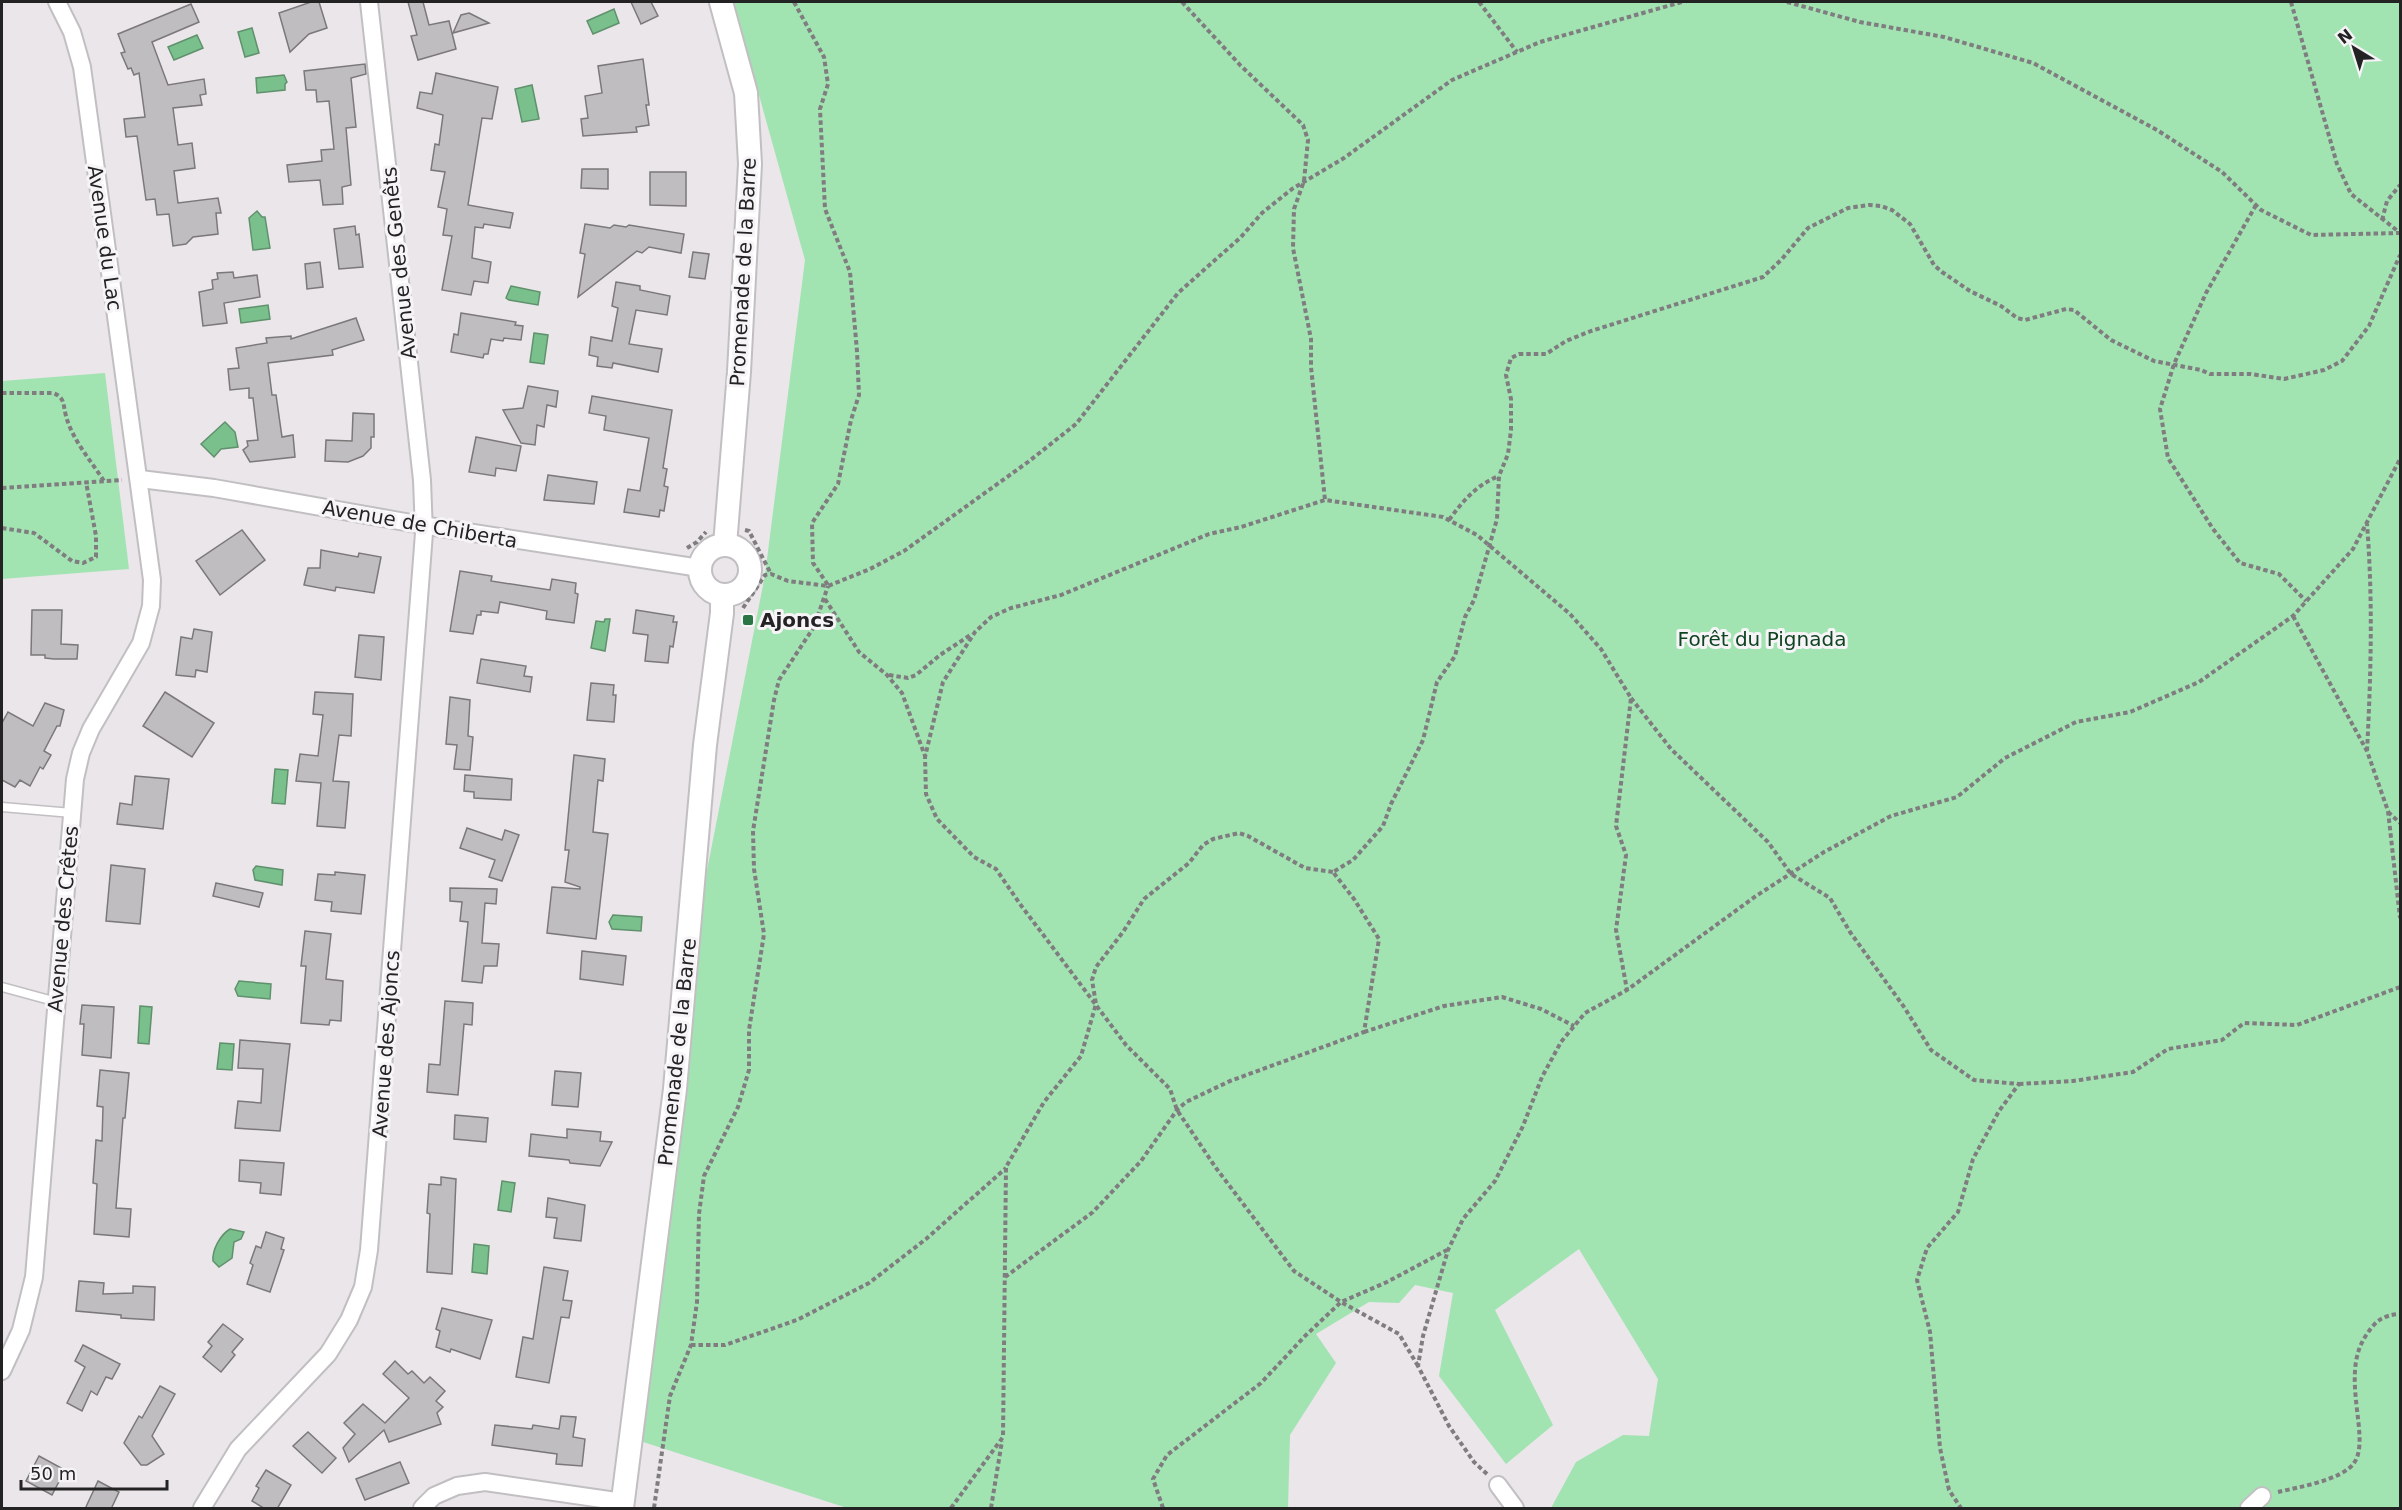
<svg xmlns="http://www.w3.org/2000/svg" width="2402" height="1510" font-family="'DejaVu Sans',sans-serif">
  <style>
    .green { fill: #a2e3b2 }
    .water { fill: #79c08c; stroke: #60916d; stroke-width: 1.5 }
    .building { fill: #c0bdc0; stroke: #7b787a; stroke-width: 1.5 }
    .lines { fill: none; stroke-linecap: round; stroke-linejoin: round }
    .service-casing { stroke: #c2bfc2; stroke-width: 11 }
    .minor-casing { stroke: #c2bfc2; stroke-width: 20 }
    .secondary-casing { stroke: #c2bfc2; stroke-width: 26 }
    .path { stroke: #7f7d7f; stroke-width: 4; stroke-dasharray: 4.5 3; stroke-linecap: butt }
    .service { stroke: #fff; stroke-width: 8 }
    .minor { stroke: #fff; stroke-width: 16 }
    .secondary { stroke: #fff; stroke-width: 22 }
    .poi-dot { fill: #297544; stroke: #f7f4f7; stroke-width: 2 }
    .labels { text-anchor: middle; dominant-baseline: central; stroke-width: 6; stroke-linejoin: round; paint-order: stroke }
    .street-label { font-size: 20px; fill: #242324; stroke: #f7f4f7 }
    .poi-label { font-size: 20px; font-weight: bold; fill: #242324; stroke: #f7f4f7; text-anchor: start }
    .park-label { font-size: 20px; fill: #0e4422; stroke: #f7f4f7 }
  </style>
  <rect width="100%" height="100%" fill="#eae6ea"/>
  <g class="green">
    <path d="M 733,2 L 2400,2 L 2400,1508 L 1551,1508 L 1576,1462 L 1623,1435 L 1649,1436 L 1658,1379 L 1579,1249 L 1495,1310 L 1553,1425 L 1506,1464 L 1439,1376 L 1453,1293 L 1415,1285 L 1399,1303 L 1369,1302 L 1316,1334 L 1336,1363 L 1290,1435 L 1288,1508 L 847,1508 L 637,1440 L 678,1018 L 765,575 L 805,260 Z"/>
    <path d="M 105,373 L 129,569 L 2,579 L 2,381 Z"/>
  </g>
  <g class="water">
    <path d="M 614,9 L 619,23 L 593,34 L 587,21 Z"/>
    <path d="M 252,28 L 259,53 L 245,57 L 238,32 Z"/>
    <path d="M 197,35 L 203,48 L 174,60 L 168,47 Z"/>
    <path d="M 284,75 L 287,82 L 285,84 L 285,90 L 257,93 L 256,78 Z"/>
    <path d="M 532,85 L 539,119 L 522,122 L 515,89 Z"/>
    <path d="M 257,211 L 262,217 L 265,217 L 270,248 L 253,250 L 249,218 Z"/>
    <path d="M 511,286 L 540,292 L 538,305 L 509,300 L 506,298 Z"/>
    <path d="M 268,305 L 270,319 L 241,323 L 239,309 Z"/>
    <path d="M 534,333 L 548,335 L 544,364 L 530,362 Z"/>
    <path d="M 225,422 L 235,432 L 238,447 L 221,449 L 214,457 L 201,444 Z"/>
    <path d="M 605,619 L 610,619 L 605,651 L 591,648 L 596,621 L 604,622 Z"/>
    <path d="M 275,769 L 288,770 L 285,804 L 272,803 Z"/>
    <path d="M 256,866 L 283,870 L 282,885 L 255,880 L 253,870 Z"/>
    <path d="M 613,915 L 642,917 L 641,931 L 612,929 L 609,922 Z"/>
    <path d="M 239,981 L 271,984 L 270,999 L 238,996 L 235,989 Z"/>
    <path d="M 140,1006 L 152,1007 L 149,1044 L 138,1043 Z"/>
    <path d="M 220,1043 L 234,1044 L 232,1070 L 217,1069 Z"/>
    <path d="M 502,1181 L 515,1183 L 511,1212 L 498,1210 Z"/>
    <path d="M 230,1229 L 244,1232 L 241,1239 L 234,1242 L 232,1258 L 219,1267 L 213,1261 C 212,1250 220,1235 230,1229 Z"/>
    <path d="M 474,1244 L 489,1246 L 487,1274 L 472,1272 Z"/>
  </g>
  <g class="building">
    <path d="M 311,2 L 319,2 L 327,28 L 309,34 L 290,52 L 279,13 Z"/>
    <path d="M 408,2 L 423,2 L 429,25 L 449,21 L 456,49 L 418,60 L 411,36 L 417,35 Z"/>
    <path d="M 631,2 L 651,2 L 658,16 L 641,24 Z"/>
    <path d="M 191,4 L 199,22 L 152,42 L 168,85 L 204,79 L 206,94 L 200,95 L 202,105 L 173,108 L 178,145 L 192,143 L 195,168 L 174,171 L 178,203 L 218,198 L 221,213 L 216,213 L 218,234 L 193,237 L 186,244 L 173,246 L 169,214 L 157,215 L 155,199 L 146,200 L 137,136 L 126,137 L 124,119 L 145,117 L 139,73 L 134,75 L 131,68 L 128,69 L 121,53 L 125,52 L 118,34 Z"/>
    <path d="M 469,13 L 489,23 L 453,33 L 461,15 Z"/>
    <path d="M 643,59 L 649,105 L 646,105 L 649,125 L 636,127 L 637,132 L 583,136 L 581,119 L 588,118 L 585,96 L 602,93 L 598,66 Z"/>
    <path d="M 365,64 L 366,74 L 351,78 L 356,127 L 346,128 L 351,185 L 342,187 L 343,204 L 323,205 L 320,180 L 289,182 L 287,165 L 322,161 L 321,150 L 334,149 L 329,101 L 317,102 L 316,90 L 306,90 L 304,71 Z"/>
    <path d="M 436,73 L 498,87 L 492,119 L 482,118 L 468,205 L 513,213 L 510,228 L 484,224 L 483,228 L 475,227 L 472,258 L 491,262 L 488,283 L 474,281 L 471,295 L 442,290 L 452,236 L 443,235 L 447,209 L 438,207 L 445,172 L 431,170 L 435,144 L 439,145 L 443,115 L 417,108 L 420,92 L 432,94 Z"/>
    <path d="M 582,169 L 608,169 L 608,189 L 581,188 Z"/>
    <path d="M 650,172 L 686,172 L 686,206 L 650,205 Z"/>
    <path d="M 585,224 L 610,228 L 614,225 L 626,227 L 629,225 L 684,234 L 681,253 L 649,247 L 642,253 L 637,251 L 578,297 L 585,254 L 580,253 Z"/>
    <path d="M 355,226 L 356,235 L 359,234 L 363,267 L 339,269 L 334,229 Z"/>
    <path d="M 693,252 L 709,254 L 705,279 L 689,277 Z"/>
    <path d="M 320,262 L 323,287 L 307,289 L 305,264 Z"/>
    <path d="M 233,272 L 234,278 L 257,275 L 260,297 L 224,303 L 227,323 L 203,326 L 199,292 L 213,289 L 212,280 L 218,279 L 217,273 Z"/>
    <path d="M 616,282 L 640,286 L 640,290 L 670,296 L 667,315 L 636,310 L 629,344 L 662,349 L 658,372 L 613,363 L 612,368 L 597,366 L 598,357 L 589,355 L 591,337 L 612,341 L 618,308 L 612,306 Z"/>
    <path d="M 461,313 L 516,322 L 515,325 L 523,326 L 521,340 L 504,338 L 503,341 L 491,339 L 488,354 L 484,354 L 483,358 L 451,352 L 454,334 L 458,335 Z"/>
    <path d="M 356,318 L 364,340 L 332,350 L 333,355 L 268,363 L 272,395 L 276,395 L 282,437 L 293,435 L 295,457 L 250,462 L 243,450 L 248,446 L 247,441 L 258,440 L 253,398 L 249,398 L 249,388 L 230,390 L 228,369 L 239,368 L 236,348 L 267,343 L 266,338 L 291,336 L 291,339 Z"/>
    <path d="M 528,386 L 558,391 L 556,407 L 547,405 L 544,427 L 537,425 L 535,445 L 521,443 L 503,410 L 523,408 Z"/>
    <path d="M 592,396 L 672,410 L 663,468 L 667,469 L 664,486 L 668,487 L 664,511 L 660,510 L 659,517 L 624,512 L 628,489 L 640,491 L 649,438 L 604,430 L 606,416 L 589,413 Z"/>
    <path d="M 353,413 L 374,414 L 374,437 L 371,437 L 371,448 L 363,456 L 348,462 L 325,461 L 326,440 L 352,441 Z"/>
    <path d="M 476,437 L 521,446 L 516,471 L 496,468 L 495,476 L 469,472 Z"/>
    <path d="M 548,475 L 597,482 L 594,504 L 544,500 Z"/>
    <path d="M 242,530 L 265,560 L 220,595 L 196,561 Z"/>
    <path d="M 321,550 L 358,557 L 359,553 L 381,557 L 374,593 L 336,587 L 335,591 L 304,585 L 308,568 L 320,568 Z"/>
    <path d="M 460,571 L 492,576 L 491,581 L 550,590 L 552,579 L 576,583 L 575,593 L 578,594 L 574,623 L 546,619 L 547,611 L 500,602 L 498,613 L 481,611 L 481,615 L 477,615 L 473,634 L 450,631 Z"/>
    <path d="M 32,610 L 62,610 L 61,644 L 78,645 L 77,659 L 54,659 L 45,658 L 45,655 L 31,655 Z"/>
    <path d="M 636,610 L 674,616 L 673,622 L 677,622 L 673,647 L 670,646 L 668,663 L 645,661 L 648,635 L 633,633 Z"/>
    <path d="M 194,629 L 212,632 L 207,672 L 196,670 L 195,677 L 176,675 L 181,637 L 192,639 Z"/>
    <path d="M 359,635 L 384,637 L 381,680 L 355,677 Z"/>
    <path d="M 481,659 L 526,666 L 524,676 L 532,677 L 530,692 L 477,683 Z"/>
    <path d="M 591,683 L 614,685 L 613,695 L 616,695 L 614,722 L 587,720 Z"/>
    <path d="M 165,692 L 214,723 L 192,757 L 143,726 Z"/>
    <path d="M 315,692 L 353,694 L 351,736 L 339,735 L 333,781 L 349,782 L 345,828 L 317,826 L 321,783 L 296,781 L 300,754 L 318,756 L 323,715 L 313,714 Z"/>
    <path d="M 450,697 L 470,700 L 468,736 L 473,737 L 470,770 L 454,769 L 457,745 L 446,744 Z"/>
    <path d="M 45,703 L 64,710 L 60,726 L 57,726 L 44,751 L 51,755 L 43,769 L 40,767 L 30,786 L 20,780 L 15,787 L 2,780 L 2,723 L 8,712 L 33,726 Z"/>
    <path d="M 574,755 L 605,759 L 603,781 L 598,780 L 593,832 L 608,834 L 596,939 L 547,933 L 552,887 L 580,889 L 580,887 L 565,882 L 569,850 L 565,850 Z"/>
    <path d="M 465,775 L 512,779 L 511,800 L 474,798 L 474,792 L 464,791 Z"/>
    <path d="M 135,776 L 169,779 L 163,829 L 117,824 L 120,803 L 132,805 Z"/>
    <path d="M 467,828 L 502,840 L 505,830 L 519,835 L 502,881 L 489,877 L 495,860 L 460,848 Z"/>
    <path d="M 111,865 L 145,869 L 140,924 L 106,921 Z"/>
    <path d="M 335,872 L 365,875 L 361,914 L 331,911 L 332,902 L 315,900 L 318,874 L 335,875 Z"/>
    <path d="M 216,883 L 263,893 L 259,907 L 213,896 Z"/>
    <path d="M 450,888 L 497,889 L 496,904 L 485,903 L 482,943 L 499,944 L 497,966 L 484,966 L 482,983 L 462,981 L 468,922 L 460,921 L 462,902 L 450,901 Z"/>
    <path d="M 305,931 L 331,934 L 326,979 L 343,981 L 341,1021 L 330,1020 L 329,1025 L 301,1023 L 306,966 L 301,966 Z"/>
    <path d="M 582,951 L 626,956 L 623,985 L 580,979 Z"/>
    <path d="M 445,1001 L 473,1003 L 472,1025 L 464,1024 L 458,1095 L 427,1092 L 429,1064 L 440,1065 Z"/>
    <path d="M 82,1005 L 114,1007 L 111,1058 L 82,1055 L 84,1024 L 80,1024 Z"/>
    <path d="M 240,1040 L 290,1044 L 280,1131 L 235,1128 L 238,1101 L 261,1103 L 263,1069 L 238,1068 Z"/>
    <path d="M 100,1070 L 129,1073 L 125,1118 L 123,1118 L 116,1208 L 131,1209 L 129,1237 L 94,1234 L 97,1184 L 93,1183 L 96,1140 L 102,1141 L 103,1107 L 97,1106 Z"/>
    <path d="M 555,1071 L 581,1073 L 578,1107 L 552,1105 Z"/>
    <path d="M 455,1115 L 488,1118 L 486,1142 L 454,1139 Z"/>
    <path d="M 567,1129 L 601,1132 L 600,1141 L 612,1142 L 600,1166 L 570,1163 L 569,1160 L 529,1156 L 531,1134 L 567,1138 Z"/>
    <path d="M 240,1160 L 284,1163 L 281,1195 L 260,1193 L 261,1183 L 239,1181 Z"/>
    <path d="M 441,1177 L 456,1179 L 452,1274 L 427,1272 L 430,1214 L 427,1213 L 429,1184 L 441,1185 Z"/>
    <path d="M 548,1198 L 585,1205 L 581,1241 L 554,1238 L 557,1218 L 546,1217 Z"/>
    <path d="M 266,1232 L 284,1238 L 281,1249 L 284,1250 L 270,1292 L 247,1284 L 253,1265 L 250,1263 L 256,1246 L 261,1248 Z"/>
    <path d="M 544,1267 L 568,1271 L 563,1300 L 572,1301 L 569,1318 L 561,1317 L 549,1383 L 516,1377 L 523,1337 L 533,1339 Z"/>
    <path d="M 79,1281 L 104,1283 L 103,1294 L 133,1293 L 133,1286 L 155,1287 L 154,1320 L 121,1318 L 121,1315 L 76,1311 Z"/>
    <path d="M 442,1308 L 492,1320 L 480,1359 L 451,1349 L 450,1352 L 436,1347 L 440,1331 L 436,1329 Z"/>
    <path d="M 223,1324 L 243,1339 L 232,1352 L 235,1355 L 221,1372 L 203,1357 L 212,1346 L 208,1342 Z"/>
    <path d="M 83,1345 L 120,1364 L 112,1379 L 106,1377 L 97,1395 L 91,1391 L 82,1411 L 67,1403 L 85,1367 L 75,1361 Z"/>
    <path d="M 395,1361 L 408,1374 L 412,1371 L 424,1383 L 430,1377 L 445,1391 L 436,1401 L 443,1407 L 437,1413 L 441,1424 L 389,1442 L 384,1430 L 349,1462 L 343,1448 L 355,1434 L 344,1423 L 363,1404 L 385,1423 L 409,1398 L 383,1374 Z"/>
    <path d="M 160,1386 L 175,1394 L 152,1436 L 164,1454 L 147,1465 L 141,1465 L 124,1443 L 139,1416 L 142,1418 Z"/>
    <path d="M 561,1416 L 576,1417 L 573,1437 L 585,1439 L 582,1466 L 556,1464 L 557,1454 L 492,1445 L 495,1425 L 532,1429 L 533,1425 L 559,1429 Z"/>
    <path d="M 308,1432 L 336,1458 L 322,1473 L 293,1446 Z"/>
    <path d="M 39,1456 L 65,1470 L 52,1495 L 26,1481 Z"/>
    <path d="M 400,1462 L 409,1483 L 365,1500 L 356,1479 Z"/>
    <path d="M 266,1470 L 291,1485 L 277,1509 L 265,1509 L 252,1501 L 259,1488 L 256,1486 Z"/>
    <path d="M 98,1481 L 119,1492 L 111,1509 L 85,1509 Z"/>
  </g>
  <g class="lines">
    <g class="service-casing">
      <g id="service">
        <path d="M 2,807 L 72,813"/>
        <path d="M 2,987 L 57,1002"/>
      </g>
    </g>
    <g class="minor-casing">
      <g id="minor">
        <path d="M 140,479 L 214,488 L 422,525 L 700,568"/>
        <path d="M 2,1371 L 21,1330 L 34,1277 L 75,779 L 81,753 L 91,729 L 141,643 L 151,606 L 152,580 L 82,67 L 72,32 L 57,2"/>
        <path d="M 1498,1485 L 1515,1508"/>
        <path d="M 202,1508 L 238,1449 L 328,1354 L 349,1320 L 363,1287 L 369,1250 L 424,533 L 422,480 L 369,2"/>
        <path d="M 422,1508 L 434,1496 L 457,1486 L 485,1482 L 623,1502"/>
        <path d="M 2249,1508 L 2262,1496"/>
      </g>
    </g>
    <g class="secondary-casing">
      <g id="secondary">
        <path d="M 721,2 L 746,93 L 750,164 L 739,372 L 725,545"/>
        <circle cx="725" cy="570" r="25"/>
        <path d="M 622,1508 L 675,1089 L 705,745 L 722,613 L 722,595"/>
      </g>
    </g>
    <g class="path">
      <path d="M 794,2 L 824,57 L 828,84 L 820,109 L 825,209 L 850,272 L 857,351 L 859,395 L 851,420 L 838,484 L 812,523 L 813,563 L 828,585"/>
      <path d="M 1182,2 L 1240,65 L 1303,125 L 1308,140 L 1304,181 L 1294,209 L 1293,248 L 1311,339 L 1311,367 L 1325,500"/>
      <path d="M 1479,2 L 1517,52"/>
      <path d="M 1787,2 L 1860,22 L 1944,37 L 2033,63 L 2157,130 L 2222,172 L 2261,210 L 2311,235 L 2400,233"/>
      <path d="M 2291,2 L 2337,164 L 2351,194 L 2399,232"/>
      <path d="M 2256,205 L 2206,293 L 2174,364 L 2160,409 L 2168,458 L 2213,529 L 2240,563 L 2279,574 L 2306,601"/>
      <path d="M 2382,220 L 2387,201 L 2400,185"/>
      <path d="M 2,393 L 53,393 C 65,397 63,405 66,416 C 72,439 91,461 104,481"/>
      <path d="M 2,488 L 122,480"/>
      <path d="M 1449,520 C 1463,501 1476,485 1499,476"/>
      <path d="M 2,528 L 34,533 L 72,561 L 83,563 L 96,557 L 96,536 L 86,482"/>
      <path d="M 745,530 L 749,531 L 771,574"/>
      <path d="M 687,548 L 697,542 L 706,532"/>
      <path d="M 825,599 L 859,652 L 887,675 L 902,693 L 925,756"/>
      <path d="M 743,608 L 765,575 L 771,574 L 788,581 L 828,586 L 870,569 L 904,551 L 1028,462 L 1076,424 L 1178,293 L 1241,237 L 1262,213 L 1292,189 L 1344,158 L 1452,80 L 1540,42 L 1682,2"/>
      <path d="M 2293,616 L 2367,751 L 2388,811 L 2400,918"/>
      <path d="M 889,675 L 908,678 L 916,675 L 940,655 L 972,634"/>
      <path d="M 1631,698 L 1671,749 L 1768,842 L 1791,874 L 1830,898 L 1850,932 L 1904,1007 L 1931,1050 L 1974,1080 L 2019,1084 L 1999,1111 L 1973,1159 L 1958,1212 L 1927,1248 L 1917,1280 L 1930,1332 L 1940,1448 L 1949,1490 L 1961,1508"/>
      <path d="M 2367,751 C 2371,675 2373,600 2367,524"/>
      <path d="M 2388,812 L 2400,823"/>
      <path d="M 1364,1032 L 1444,1006 L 1502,997 L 1541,1009 L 1574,1026"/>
      <path d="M 2019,1084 L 2073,1081 L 2133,1072 L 2168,1049 L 2222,1040 L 2244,1023 L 2297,1025 L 2400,987"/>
      <path d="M 1005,1277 L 1093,1212 L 1141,1161 L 1177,1110 L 1186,1102 L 1230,1081 L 1364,1032 L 1379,939 L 1354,899 L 1333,872 L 1353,860 L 1383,826 L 1391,804 L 1423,740 L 1437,682 L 1455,656 L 1465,617 L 1474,600 L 1497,519 L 1499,476 L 1508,454 L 1511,430 L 1511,399 L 1506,375 L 1511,358 L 1519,354 L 1546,354 L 1566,341 L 1591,331 L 1763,277 L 1782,259 L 1808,228 L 1848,208 L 1869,205 L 1881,206 L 1892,210 L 1910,224 L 1934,265 L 1942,272 L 1970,291 L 2001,306 L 2017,318 L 2025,320 L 2066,309 L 2074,310 L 2111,340 L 2154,361 L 2201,370 L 2210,374 L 2251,374 L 2284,379 L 2324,370 L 2342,361 L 2369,326 L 2400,255"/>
      <path d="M 691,1345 L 725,1345 L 797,1320 L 869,1283 L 926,1239 L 1006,1168"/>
      <path d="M 1418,1366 L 1399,1334 L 1341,1302 L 1294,1271 L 1216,1168 L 1177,1110 L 1170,1089 L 1126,1045 L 1020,904 L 996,869 L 974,857 L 937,819 L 926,794 L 925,757 L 943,682 L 975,632 L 991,617 L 1011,608 L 1061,595 L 1209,534 L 1241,527 L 1325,500 L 1443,517 L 1477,535 L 1570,614 L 1601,649 L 1631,698 L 1616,826 L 1626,855 L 1616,930 L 1627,990"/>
      <path d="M 1487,1474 L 1474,1462 L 1449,1426 L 1418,1366 L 1423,1336 L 1448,1250 L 1463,1219 L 1495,1181 L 1523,1126 L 1542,1077 L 1561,1042 L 1585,1013 L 1627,990 L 1756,896 L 1824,852 L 1891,816 L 1957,797 L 2005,758 L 2076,722 L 2130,712 L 2199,682 L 2293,616 L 2353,549 L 2400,459"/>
      <path d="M 2278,1492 C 2299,1487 2342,1480 2354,1463 C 2372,1438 2338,1374 2367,1334 C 2376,1320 2384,1315 2400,1314"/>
      <path d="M 654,1508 L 670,1396 L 691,1345 L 697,1302 L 699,1214 L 704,1176 L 738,1107 L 749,1070 L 749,1030 L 764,934 L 754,869 L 753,831 L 774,700 L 779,680 L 814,627 L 828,586"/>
      <path d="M 951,1508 L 1003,1437 L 1006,1167 L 1044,1102 L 1081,1056 L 1096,1004 L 1092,980 L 1096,967 L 1123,932 L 1144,899 L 1189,863 L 1203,845 L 1213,839 L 1239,833 L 1248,836 L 1305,868 L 1333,872"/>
      <path d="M 991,1508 L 1002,1441"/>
      <path d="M 1163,1508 L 1153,1479 L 1167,1455 L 1261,1383 L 1305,1336 L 1341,1302 L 1387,1282 L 1447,1250"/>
    </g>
    <use href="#service" class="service"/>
    <use href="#minor" class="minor"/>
    <use href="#secondary" class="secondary"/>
  </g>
  <rect class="poi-dot" x="742" y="614" width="12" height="12" rx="3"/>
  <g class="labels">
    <g class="street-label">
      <text transform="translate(105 238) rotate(82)">Avenue du Lac</text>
      <text transform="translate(399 263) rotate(-96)">Avenue des Genêts</text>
      <text transform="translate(743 272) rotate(-87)">Promenade de la Barre</text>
      <text transform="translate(420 524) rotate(10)">Avenue de Chiberta</text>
      <text transform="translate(63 919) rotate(-85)">Avenue des Crêtes</text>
      <text transform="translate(386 1044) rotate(-86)">Avenue des Ajoncs</text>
      <text transform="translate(677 1052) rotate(-84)">Promenade de la Barre</text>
    </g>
    <g class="poi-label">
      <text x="760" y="620">Ajoncs</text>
    </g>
    <g class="park-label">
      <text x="1762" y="639">Forêt du Pignada</text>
    </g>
  </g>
  <rect width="2402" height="1510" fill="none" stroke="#242324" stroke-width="6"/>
  <g transform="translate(2354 48) rotate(322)" stroke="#f7f4f7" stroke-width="4.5" paint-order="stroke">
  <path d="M0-4.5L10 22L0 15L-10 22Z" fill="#242324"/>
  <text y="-9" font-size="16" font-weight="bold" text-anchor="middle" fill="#242324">N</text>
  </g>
  <path d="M21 1480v9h146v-9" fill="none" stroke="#242324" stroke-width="3"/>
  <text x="30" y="1480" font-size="18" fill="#242324" stroke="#f7f4f7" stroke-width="4.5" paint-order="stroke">50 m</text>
</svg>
